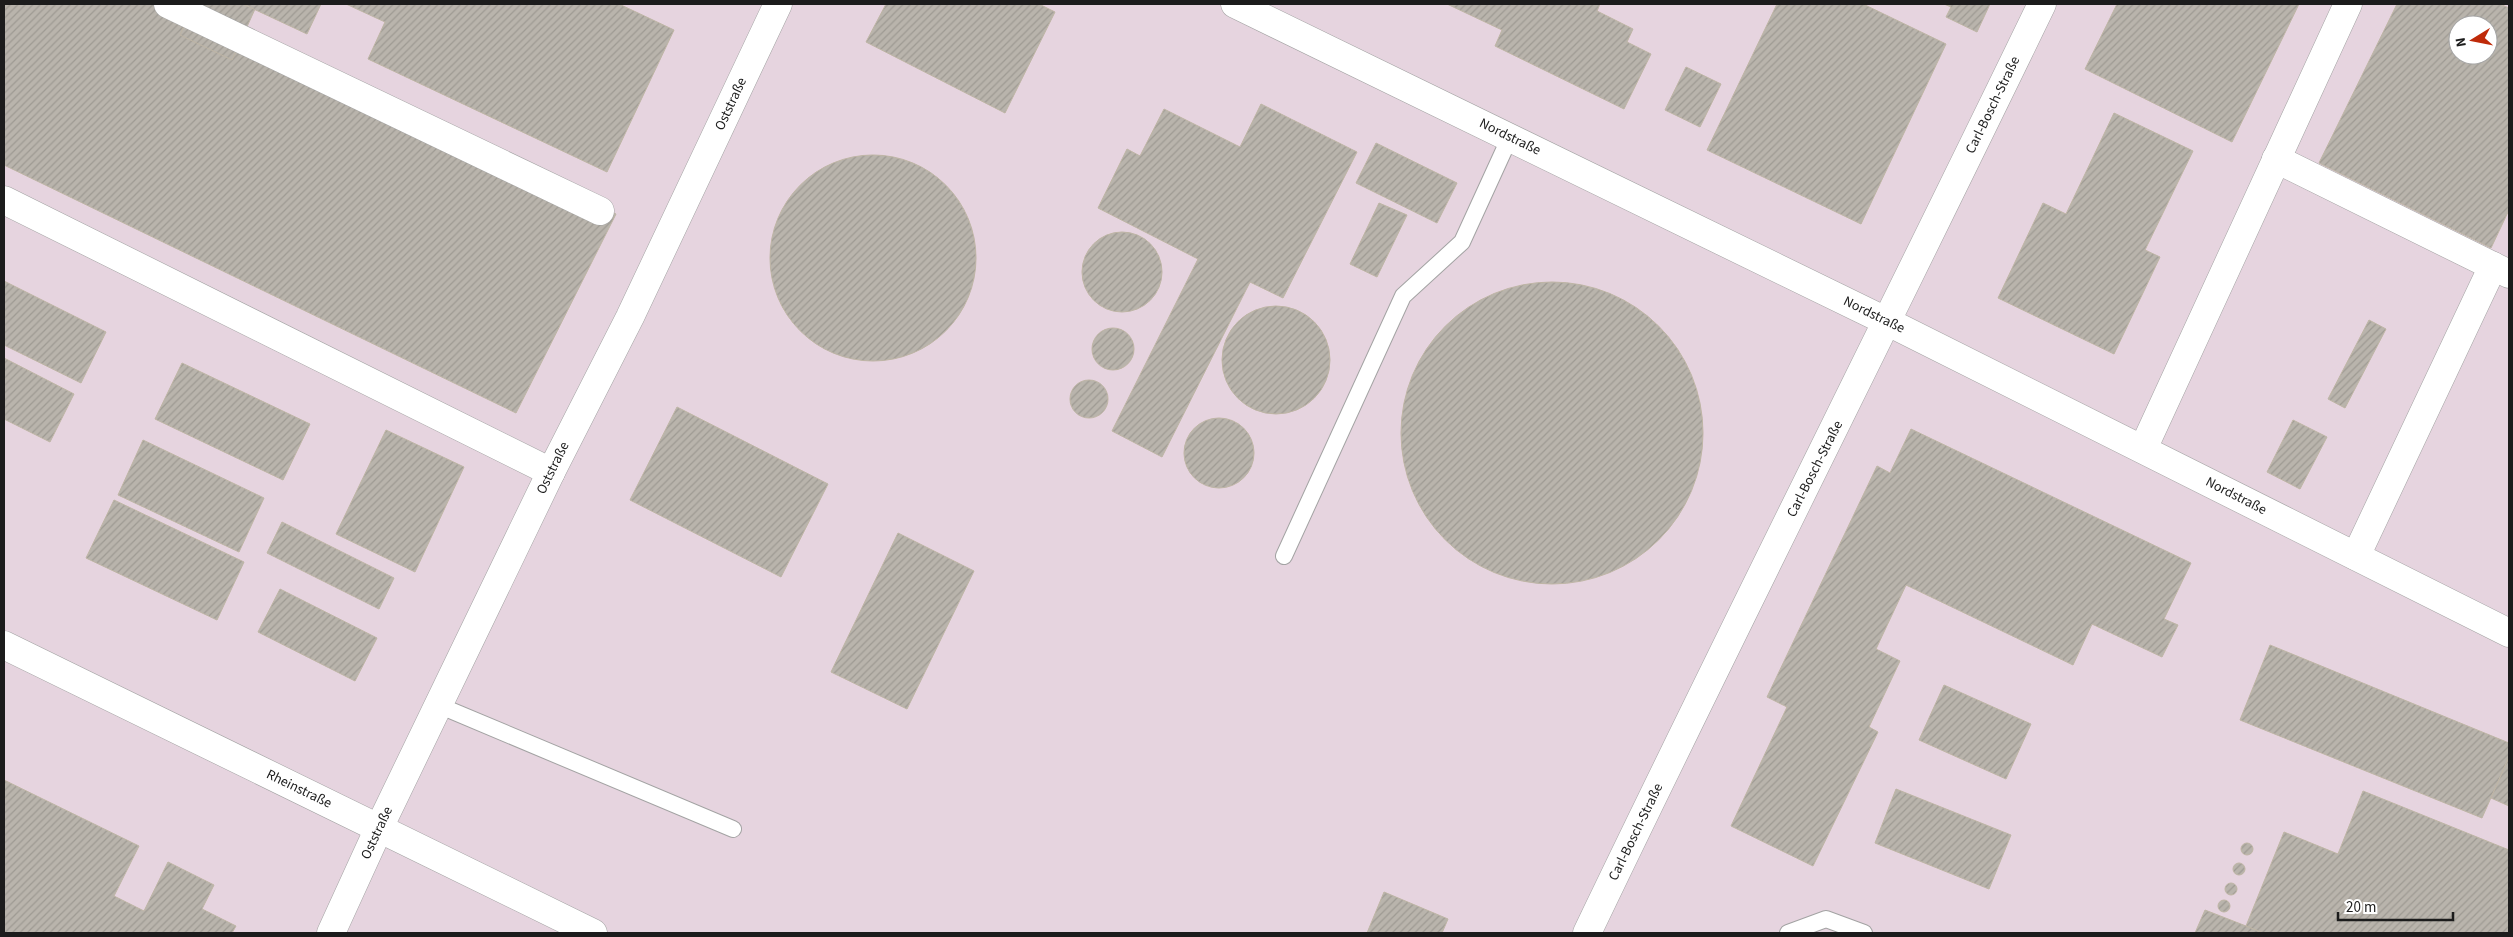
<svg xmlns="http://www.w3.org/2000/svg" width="2513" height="937" font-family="'Source Sans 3',sans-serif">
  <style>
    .industrial { fill: #e6d4df; fill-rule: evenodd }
    .building { fill: url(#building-hatch); stroke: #beb5a5; fill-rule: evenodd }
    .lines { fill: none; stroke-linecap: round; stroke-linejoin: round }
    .service-casing { stroke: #a3a3a3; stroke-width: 18 }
    .minor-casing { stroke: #a3a3a3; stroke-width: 29 }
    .service { stroke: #fff; stroke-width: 16 }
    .minor { stroke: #fff; stroke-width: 28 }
    .labels { text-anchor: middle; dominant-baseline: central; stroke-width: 5; stroke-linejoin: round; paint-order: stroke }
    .street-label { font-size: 14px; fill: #1c1c1c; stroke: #fff }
  </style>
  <defs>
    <pattern id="building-hatch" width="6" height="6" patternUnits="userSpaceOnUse" patternTransform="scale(1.25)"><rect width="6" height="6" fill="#b9b4ac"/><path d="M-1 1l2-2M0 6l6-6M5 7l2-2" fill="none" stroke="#9e9a93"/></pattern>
  </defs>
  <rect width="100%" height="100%" fill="#edebe2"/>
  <path class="industrial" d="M 4,4 L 2509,4 L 2509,933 L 4,933 ZM 2458,25 L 2488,25 L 2488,55 L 2458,55 Z"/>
  <g class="building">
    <path d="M 4,4 L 185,4 L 616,214 L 516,413 L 4,165 Z"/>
    <path d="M 194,4 L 243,4 L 255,9 L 232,60 L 180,35 Z"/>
    <path d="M 243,4 L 321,4 L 307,34 Z"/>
    <path d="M 346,4 L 619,4 L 674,30 L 607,172 L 368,59 L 385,22 Z"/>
    <path d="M 886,4 L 1039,4 L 1055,12 L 1005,113 L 866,42 Z"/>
    <path d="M 1447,4 L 1600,4 L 1597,11 L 1633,29 L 1627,42 L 1651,54 L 1624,109 L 1495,46 L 1502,30 Z"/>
    <path d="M 1777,4 L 1863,4 L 1946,44 L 1861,224 L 1707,150 Z"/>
    <path d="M 1944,4 L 1990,4 L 1977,32 L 1946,17 L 1951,7 Z"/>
    <path d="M 2117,4 L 2299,4 L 2232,142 L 2085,69 Z"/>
    <path d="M 2397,4 L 2500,4 L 2509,8 L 2509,210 L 2491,248 L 2319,163 ZM 2458,25 L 2488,25 L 2488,55 L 2458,55 Z"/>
    <path d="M 1686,67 L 1721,84 L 1700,127 L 1665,110 Z"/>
    <path d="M 1261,104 L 1357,152 L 1283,298 L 1250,282 L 1162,457 L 1112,431 L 1198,259 L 1098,208 L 1127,149 L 1140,156 L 1164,109 L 1240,147 Z"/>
    <path d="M 2114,113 L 2193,151 L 2145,250 L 2160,257 L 2114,354 L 1998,298 L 2043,203 L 2066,214 Z"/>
    <path d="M 1376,143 L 1457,183 L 1437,223 L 1356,183 Z"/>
    <circle cx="873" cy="258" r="103"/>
    <path d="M 1379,203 L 1407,215 L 1377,277 L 1350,264 Z"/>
    <circle cx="1122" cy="272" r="40"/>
    <path d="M 4,281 L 106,332 L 81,383 L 4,345 Z"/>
    <circle cx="1552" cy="433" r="151"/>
    <circle cx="1276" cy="360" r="54"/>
    <path d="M 2369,320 L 2386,329 L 2345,408 L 2328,399 Z"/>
    <circle cx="1113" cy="349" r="21"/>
    <path d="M 4,358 L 74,394 L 50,442 L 4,419 Z"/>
    <path d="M 182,363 L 310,424 L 283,480 L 155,419 Z"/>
    <circle cx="1089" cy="399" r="19"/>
    <path d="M 677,407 L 828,484 L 781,577 L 630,500 Z"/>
    <circle cx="1219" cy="453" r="35"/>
    <path d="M 2293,420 L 2327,437 L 2300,489 L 2267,472 Z"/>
    <path d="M 1911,429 L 2191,563 L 2164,619 L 2178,625 L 2162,657 L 2092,624 L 2073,665 L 1906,585 L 1876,649 L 1900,661 L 1869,727 L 1878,732 L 1813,866 L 1731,826 L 1787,707 L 1767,697 L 1877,466 L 1890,473 Z"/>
    <path d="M 386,430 L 464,467 L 415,572 L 336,534 Z"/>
    <path d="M 143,440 L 264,498 L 239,552 L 118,495 Z"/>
    <path d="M 114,500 L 244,562 L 217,620 L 86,558 Z"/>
    <path d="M 282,522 L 394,578 L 379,609 L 267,553 Z"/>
    <path d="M 898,533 L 974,571 L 907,709 L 831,672 Z"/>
    <path d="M 280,589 L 377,638 L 355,681 L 258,632 Z"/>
    <path d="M 2270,645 L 2509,743 L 2509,757 L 2482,818 L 2240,720 Z"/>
    <path d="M 1944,685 L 2031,724 L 2006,779 L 1919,740 Z"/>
    <path d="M 2509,757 L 2509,806 L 2491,798 Z"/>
    <path d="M 4,780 L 139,846 L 114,896 L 144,911 L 168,862 L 214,885 L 202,909 L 236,926 L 232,933 L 4,933 Z"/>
    <path d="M 1896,789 L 2011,835 L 1989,889 L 1875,843 Z"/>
    <path d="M 2363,791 L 2509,850 L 2509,933 L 2263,933 L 2246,926 L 2284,832 L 2338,854 Z"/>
    <circle cx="2247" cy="849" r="6"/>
    <circle cx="2239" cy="869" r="6"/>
    <circle cx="2231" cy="889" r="6"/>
    <path d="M 1384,892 L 1448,919 L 1442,933 L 1367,933 Z"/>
    <circle cx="2224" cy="906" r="6"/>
    <path d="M 2205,910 L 2246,926 L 2263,933 L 2195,933 Z"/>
  </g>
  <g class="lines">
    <g class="service-casing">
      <g id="service">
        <path d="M 1284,556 L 1403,296 L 1462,242 L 1510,137"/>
        <path d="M 438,705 L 733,829"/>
        <path d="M 1788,933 L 1826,919 L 1864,933"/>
      </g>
    </g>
    <g class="minor-casing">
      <g id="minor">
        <path d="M 168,4 L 600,211"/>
        <path d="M 1235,4 L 1888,322 L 2509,633"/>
        <path d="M 2276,159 L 2509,274"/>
        <path d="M 4,200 L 551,472"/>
        <path d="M 2143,449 L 2348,4"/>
        <path d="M 2356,556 L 2493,266"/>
        <path d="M 4,645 L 593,933"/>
        <path d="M 331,933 L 379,828 L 551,472 L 630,317 L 778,4"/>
        <path d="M 1587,933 C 1736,622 1892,314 2042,4"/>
      </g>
    </g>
    <use href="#service" class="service"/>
    <use href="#minor" class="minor"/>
  </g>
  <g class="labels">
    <g class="street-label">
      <text transform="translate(731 104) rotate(-65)">Oststraße</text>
      <text transform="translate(1993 105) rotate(-64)">Carl-Bosch-Straße</text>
      <text transform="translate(1510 137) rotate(26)">Nordstraße</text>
      <text transform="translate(1874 315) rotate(26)">Nordstraße</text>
      <text transform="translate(553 468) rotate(-64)">Oststraße</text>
      <text transform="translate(1815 469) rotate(-63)">Carl-Bosch-Straße</text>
      <text transform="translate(2236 496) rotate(27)">Nordstraße</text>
      <text transform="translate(299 789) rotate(26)">Rheinstraße</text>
      <text transform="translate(1636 832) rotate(-64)">Carl-Bosch-Straße</text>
      <text transform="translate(377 833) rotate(-65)">Oststraße</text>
    </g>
  </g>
  <rect width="2513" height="937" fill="none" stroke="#1c1c1c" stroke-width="10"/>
  <g transform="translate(2473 40) rotate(260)"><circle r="24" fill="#ffffff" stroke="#a4a4a4"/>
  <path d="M0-4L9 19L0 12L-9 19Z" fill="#bf2a09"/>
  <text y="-8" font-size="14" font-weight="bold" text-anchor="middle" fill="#1c1c1c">N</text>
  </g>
  <path d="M2338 912v8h115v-8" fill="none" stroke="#1c1c1c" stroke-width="2.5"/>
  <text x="2346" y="912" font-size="15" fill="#1c1c1c" stroke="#ffffff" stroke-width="4" paint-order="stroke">20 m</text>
</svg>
